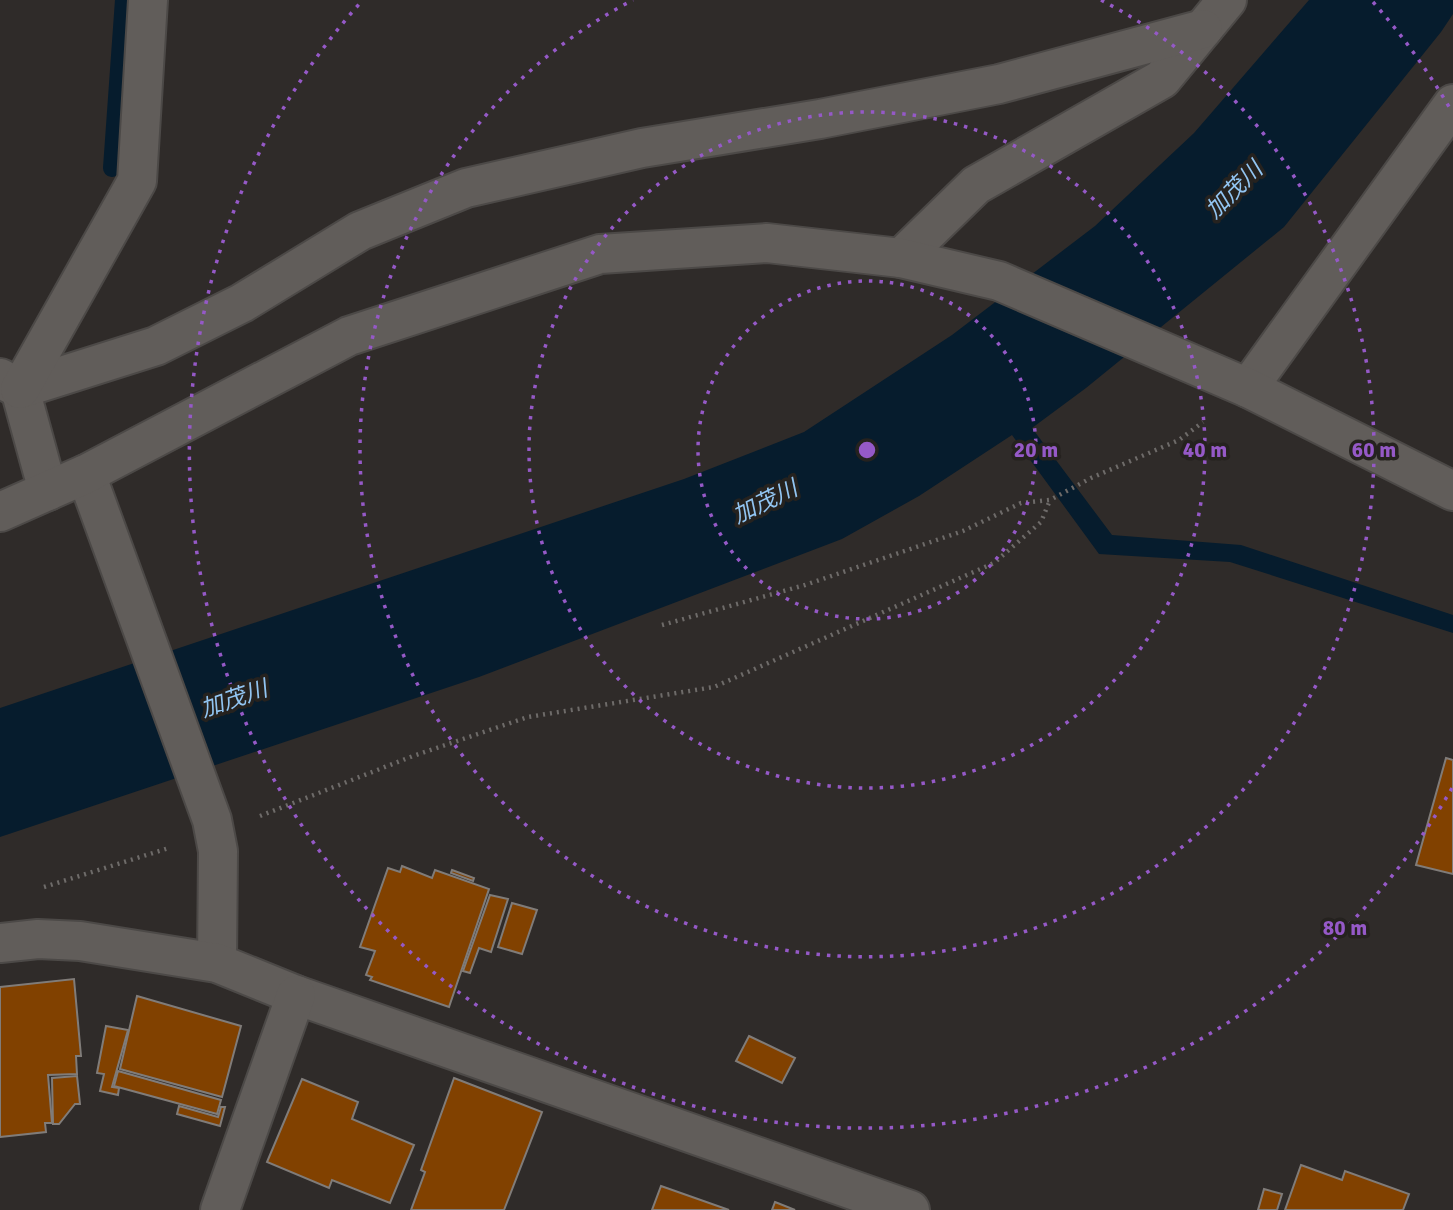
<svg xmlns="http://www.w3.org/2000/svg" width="1453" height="1210" font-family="Signika,'Noto Sans JP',sans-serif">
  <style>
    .water { fill: #061c2d }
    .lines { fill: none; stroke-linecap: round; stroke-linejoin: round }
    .stream { stroke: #061c2d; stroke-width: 18 }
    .building { fill: #814100; stroke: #807c79; stroke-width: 2 }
    .minor-casing { stroke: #4c4947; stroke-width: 42 }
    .path { stroke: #6e6b69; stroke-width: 4.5; stroke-dasharray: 2 5; stroke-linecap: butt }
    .minor { stroke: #615d5a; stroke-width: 38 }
    .ring { fill: none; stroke: #9559c7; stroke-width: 3.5; stroke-dasharray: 3.5 7 }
    .labels { text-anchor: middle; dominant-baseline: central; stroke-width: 7; stroke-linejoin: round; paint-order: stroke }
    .water-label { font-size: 23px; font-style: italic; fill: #92c5f2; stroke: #25221f }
    .centre { fill: #9559c7; stroke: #25221f; stroke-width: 3.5 }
    .ring-label { font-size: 21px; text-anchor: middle; font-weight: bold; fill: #9559c7; stroke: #25221f; stroke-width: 7; stroke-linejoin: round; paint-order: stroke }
  </style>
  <rect width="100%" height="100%" fill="#2f2b29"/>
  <path class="water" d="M 1309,0 L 1453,0 L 1453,14 L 1441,32 L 1284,227 L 1086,388 L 1032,428 L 1112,535 L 1241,545 L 1453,615 L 1453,633 L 1230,562 L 1099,554 L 1012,435 L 919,496 L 842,539 L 479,677 L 0,837 L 0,708 L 684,479 L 804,432 L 952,335 L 1095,226 L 1194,133 Z"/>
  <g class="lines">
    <path class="stream" d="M 112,168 L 124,0"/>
  </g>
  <g class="building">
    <path d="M 1446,758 L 1453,760 L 1453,874 L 1416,865 Z"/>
    <path d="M 402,866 L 432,878 L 435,870 L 489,889 L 449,1007 L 370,980 L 372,977 L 366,975 L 375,951 L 360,947 L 388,868 L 400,872 Z"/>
    <path d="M 452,870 L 474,878 L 473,881 L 451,873 Z"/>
    <path d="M 490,895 L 508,899 L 491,952 L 479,948 L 470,973 L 463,971 Z"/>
    <path d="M 512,903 L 537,910 L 522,954 L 498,947 Z"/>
    <path d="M 74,979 L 81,1056 L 76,1056 L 77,1074 L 48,1075 L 52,1123 L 45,1123 L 46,1132 L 0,1137 L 0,987 Z"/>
    <path d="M 137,996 L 241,1026 L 222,1097 L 120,1069 Z"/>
    <path d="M 106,1026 L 128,1030 L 112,1087 L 119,1088 L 118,1095 L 100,1091 L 104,1074 L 97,1073 Z"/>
    <path d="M 749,1036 L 795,1058 L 782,1083 L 736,1061 Z"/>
    <path d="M 118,1071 L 221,1100 L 217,1114 L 114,1086 Z"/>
    <path d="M 77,1076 L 80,1104 L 75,1104 L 59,1124 L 53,1124 L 52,1078 Z"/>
    <path d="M 454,1078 L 542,1112 L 504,1210 L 411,1210 L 425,1172 L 421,1170 Z"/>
    <path d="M 302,1079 L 358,1102 L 352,1119 L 414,1145 L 390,1203 L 332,1180 L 329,1188 L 267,1162 Z"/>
    <path d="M 179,1106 L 218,1117 L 221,1107 L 225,1107 L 220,1126 L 177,1114 Z"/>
    <path d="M 1301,1165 L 1342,1180 L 1345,1171 L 1409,1194 L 1403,1210 L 1285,1210 Z"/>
    <path d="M 661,1186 L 729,1210 L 652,1210 Z"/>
    <path d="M 1264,1189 L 1282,1194 L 1277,1210 L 1258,1210 Z"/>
    <path d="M 775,1202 L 795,1210 L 772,1210 Z"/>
  </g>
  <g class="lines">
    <g class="minor-casing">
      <g id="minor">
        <path d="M 901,258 L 976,185 L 1162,79 L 1227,0"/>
        <path d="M 0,378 L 20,389 L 48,491"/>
        <path d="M 1248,388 L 1453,104"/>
        <path d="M 20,389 L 156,346 L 242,303 L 360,231 L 466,188 L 642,148 L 820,119 L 999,84 L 1203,29"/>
        <path d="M 20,389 L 137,181 L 148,0"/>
        <path d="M 86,474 L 212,820 L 218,851 L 217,963"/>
        <path d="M 0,512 L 86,474 L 349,336 L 600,254 L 767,243 L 901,258 L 999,281 L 1248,388 L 1453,491"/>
        <path d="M 0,943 L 38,939 L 80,941 L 217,963 L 296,995 L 910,1210"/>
        <path d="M 220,1210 L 296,995"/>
      </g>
    </g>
    <g class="path">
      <path d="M 662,625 L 805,585 L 963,531 L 1021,503 L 1050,500 L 1091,478 L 1179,440 L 1203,422"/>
      <path d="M 260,816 L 413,756 L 528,717 L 714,687 L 994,563 L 1041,522 L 1050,500"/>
      <path d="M 44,887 L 169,848"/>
    </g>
    <use href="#minor" class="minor"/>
  </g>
  <g class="ring">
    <circle cx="867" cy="450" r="169"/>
    <circle cx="867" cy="450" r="338"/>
    <path d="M1101 0A507 507 0 1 1 633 0"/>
    <path d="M1452 788A676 676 0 1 1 361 2M1373 2A676 676 0 0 1 1452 112"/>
  </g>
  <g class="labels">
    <g class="water-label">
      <text transform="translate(1234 190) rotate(-45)">加茂川</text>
      <text transform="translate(765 502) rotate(-26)">加茂川</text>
      <text transform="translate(234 699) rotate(-19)">加茂川</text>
    </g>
  </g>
  <circle cx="867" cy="450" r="10" class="centre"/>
  <g class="ring-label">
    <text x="1036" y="457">20 m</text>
    <text x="1205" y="457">40 m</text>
    <text x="1374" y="457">60 m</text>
    <text x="1345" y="935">80 m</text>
  </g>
</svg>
